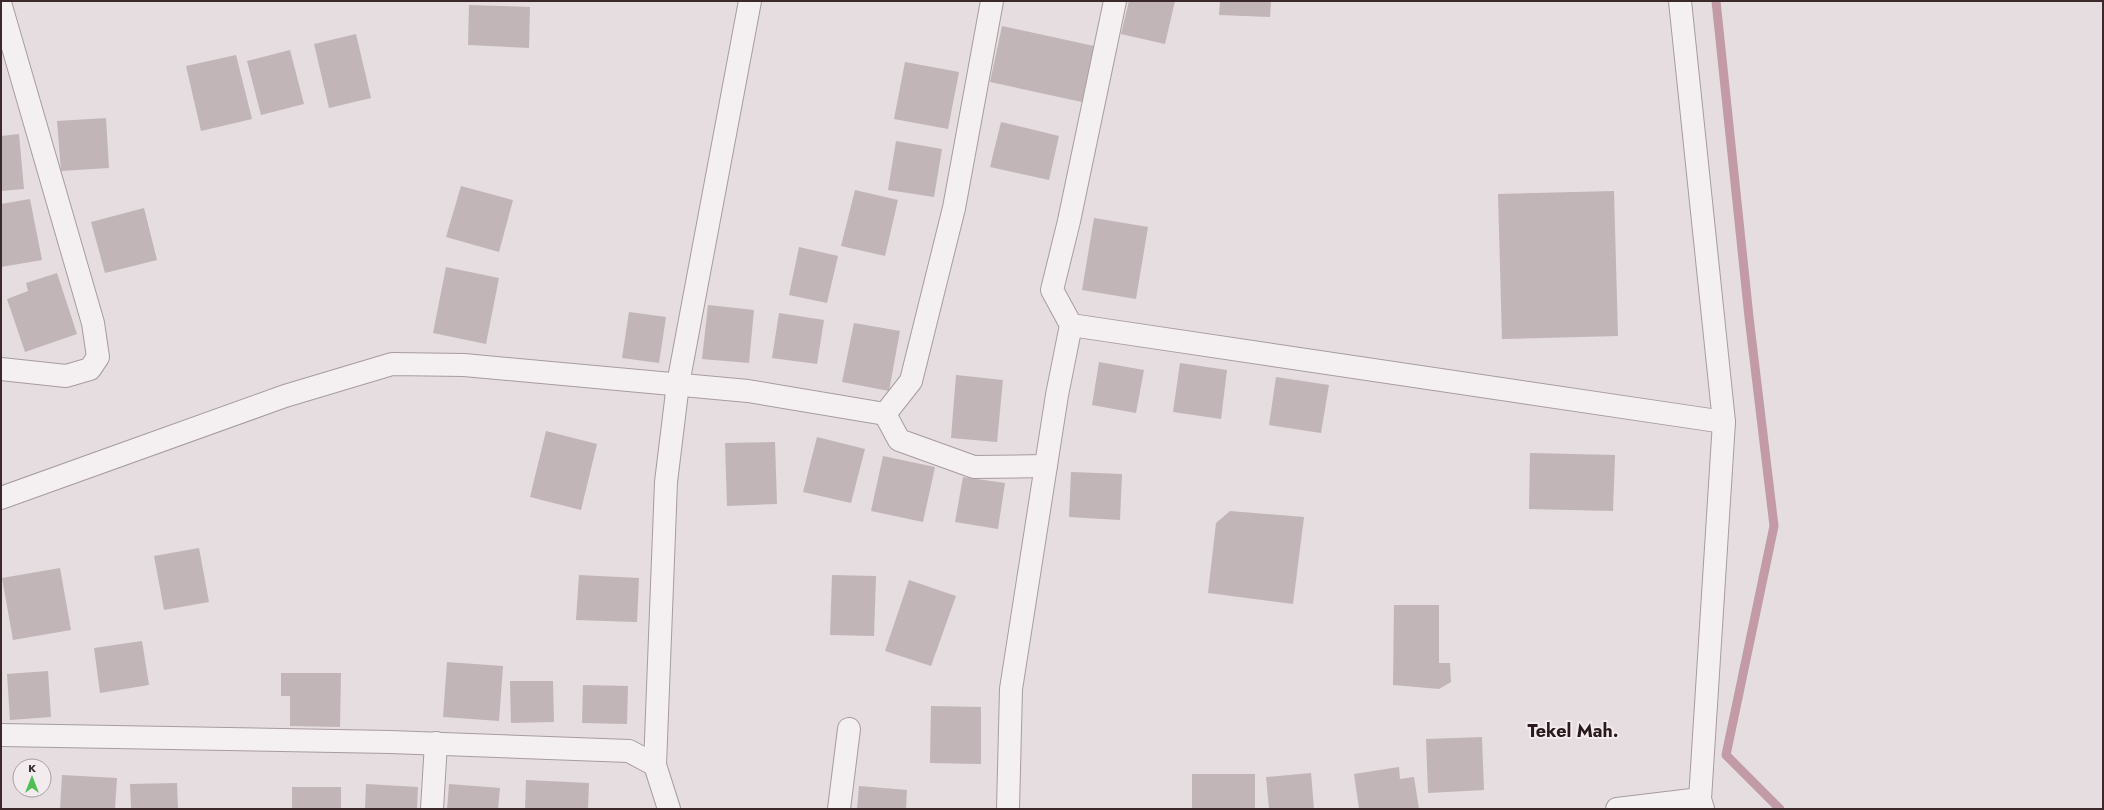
<svg xmlns="http://www.w3.org/2000/svg" width="2104" height="810" font-family="Jost,sans-serif">
  <style>
    .lines { fill: none; stroke-linecap: round; stroke-linejoin: round }
    .stream { stroke: #c29ba6; stroke-width: 9 }
    .building { fill: #c1b5b7 }
    .street-casing { stroke: #a79c9e; stroke-width: 24 }
    .street { stroke: #f4eff0; stroke-width: 22 }
    .labels { text-anchor: middle; dominant-baseline: central; stroke-width: 4; stroke-linejoin: round; paint-order: stroke }
    .district-label { font-size: 18px; font-weight: bold; fill: #2b1a1d; stroke: #f3ecee }
  </style>
  <rect width="100%" height="100%" fill="#e5dddf"/>
  <g class="lines">
    <path class="stream" d="M 1716,1 L 1749,317 L 1774,526 L 1726,755 L 1780,809"/>
  </g>
  <g class="building">
    <path d="M 1129,1 L 1175,1 L 1165,44 L 1121,34 Z"/>
    <path d="M 1220,1 L 1271,1 L 1270,17 L 1219,15 Z"/>
    <path d="M 469,5 L 530,7 L 529,48 L 468,45 Z"/>
    <path d="M 1002,26 L 1094,46 L 1082,102 L 990,82 Z"/>
    <path d="M 356,34 L 371,98 L 329,108 L 314,44 Z"/>
    <path d="M 290,50 L 304,104 L 261,115 L 247,61 Z"/>
    <path d="M 236,55 L 252,119 L 201,131 L 186,66 Z"/>
    <path d="M 905,62 L 959,72 L 948,129 L 894,119 Z"/>
    <path d="M 106,118 L 109,168 L 61,171 L 57,121 Z"/>
    <path d="M 1001,122 L 1059,136 L 1049,180 L 990,167 Z"/>
    <path d="M 19,134 L 24,189 L 1,191 L 1,136 Z"/>
    <path d="M 896,141 L 942,149 L 934,197 L 888,190 Z"/>
    <path d="M 461,186 L 513,200 L 499,252 L 446,237 Z"/>
    <path d="M 855,190 L 898,200 L 885,256 L 841,246 Z"/>
    <path d="M 1614,191 L 1618,336 L 1502,339 L 1498,194 Z"/>
    <path d="M 30,199 L 42,260 L 1,267 L 1,204 Z"/>
    <path d="M 144,208 L 157,260 L 105,273 L 91,222 Z"/>
    <path d="M 1094,218 L 1148,227 L 1136,299 L 1082,290 Z"/>
    <path d="M 799,247 L 838,256 L 827,303 L 789,295 Z"/>
    <path d="M 446,267 L 499,278 L 486,344 L 433,333 Z"/>
    <path d="M 57,273 L 77,334 L 25,352 L 7,299 L 28,291 L 26,283 Z"/>
    <path d="M 708,305 L 754,310 L 749,363 L 702,359 Z"/>
    <path d="M 629,312 L 666,317 L 659,363 L 622,358 Z"/>
    <path d="M 779,313 L 824,320 L 817,364 L 772,358 Z"/>
    <path d="M 854,323 L 900,331 L 889,391 L 842,382 Z"/>
    <path d="M 1099,362 L 1144,370 L 1136,413 L 1092,405 Z"/>
    <path d="M 1180,363 L 1227,370 L 1221,419 L 1173,412 Z"/>
    <path d="M 956,375 L 1003,380 L 997,442 L 951,438 Z"/>
    <path d="M 1276,377 L 1329,385 L 1321,433 L 1269,425 Z"/>
    <path d="M 546,431 L 597,444 L 581,510 L 530,497 Z"/>
    <path d="M 817,437 L 865,449 L 851,503 L 803,492 Z"/>
    <path d="M 775,442 L 777,504 L 727,506 L 725,443 Z"/>
    <path d="M 1530,453 L 1615,455 L 1613,511 L 1529,509 Z"/>
    <path d="M 883,456 L 935,467 L 923,522 L 871,511 Z"/>
    <path d="M 1071,472 L 1122,474 L 1120,520 L 1069,517 Z"/>
    <path d="M 963,477 L 1005,483 L 998,529 L 955,522 Z"/>
    <path d="M 1230,511 L 1304,517 L 1293,604 L 1208,593 L 1216,523 Z"/>
    <path d="M 199,548 L 209,602 L 164,610 L 154,556 Z"/>
    <path d="M 60,568 L 71,630 L 13,640 L 2,578 Z"/>
    <path d="M 579,575 L 639,578 L 637,622 L 576,620 Z"/>
    <path d="M 832,575 L 876,576 L 874,636 L 830,635 Z"/>
    <path d="M 909,580 L 956,596 L 931,666 L 885,651 Z"/>
    <path d="M 1394,605 L 1439,605 L 1439,663 L 1450,663 L 1451,682 L 1439,689 L 1393,685 Z"/>
    <path d="M 142,641 L 149,685 L 100,693 L 94,648 Z"/>
    <path d="M 447,662 L 503,666 L 499,721 L 443,717 Z"/>
    <path d="M 48,671 L 51,717 L 10,720 L 7,674 Z"/>
    <path d="M 281,673 L 341,673 L 340,727 L 290,726 L 290,696 L 281,696 Z"/>
    <path d="M 510,681 L 553,681 L 554,722 L 511,723 Z"/>
    <path d="M 583,685 L 628,686 L 627,724 L 582,723 Z"/>
    <path d="M 931,706 L 981,707 L 981,764 L 930,763 Z"/>
    <path d="M 1482,737 L 1484,790 L 1428,793 L 1426,739 Z"/>
    <path d="M 1399,767 L 1400,779 L 1414,777 L 1419,809 L 1359,809 L 1354,774 Z"/>
    <path d="M 1311,773 L 1314,809 L 1269,809 L 1266,777 Z"/>
    <rect x="1192" y="774" width="63" height="35"/>
    <path d="M 62,775 L 117,778 L 115,809 L 60,809 Z"/>
    <path d="M 526,780 L 589,783 L 588,809 L 525,809 Z"/>
    <path d="M 177,783 L 178,809 L 131,809 L 130,784 Z"/>
    <path d="M 366,784 L 418,787 L 417,809 L 365,809 Z"/>
    <path d="M 449,784 L 500,788 L 498,809 L 447,809 Z"/>
    <path d="M 859,786 L 907,790 L 906,809 L 857,809 Z"/>
    <rect x="292" y="787" width="49" height="22"/>
  </g>
  <g class="lines">
    <g class="street-casing">
      <g id="street">
        <path d="M 1680,1 L 1724,422 L 1700,799 L 1703,809"/>
        <path d="M 1,6 L 93,323 L 98,357 L 90,369 L 66,376 L 1,369"/>
        <path d="M 1071,325 L 1724,422"/>
        <path d="M 885,414 L 899,440 L 974,467 L 1046,466"/>
        <path d="M 1,498 L 285,396 L 392,364 L 464,365 L 748,391 L 885,414 L 911,381 L 954,208 L 992,1"/>
        <path d="M 1,735 L 390,742 L 629,751 L 655,765 L 669,809"/>
        <path d="M 655,765 L 666,482 L 678,384 L 750,1"/>
        <path d="M 432,809 L 436,743"/>
        <path d="M 839,809 L 849,729"/>
        <path d="M 1008,809 L 1011,689 L 1057,395 L 1071,325 L 1052,290 L 1069,221 L 1115,1"/>
        <path d="M 1617,809 L 1700,799"/>
      </g>
    </g>
    <use href="#street" class="street"/>
  </g>
  <g class="labels">
    <g class="district-label">
      <text x="1573" y="731">Tekel Mah.</text>
    </g>
  </g>
  <rect width="2104" height="810" fill="none" stroke="#3a282b" stroke-width="4"/>
  <g transform="translate(32 778)"><circle r="19" fill="#f3ecee" stroke="#a99ea0"/>
  <path d="M0-3L7 15L0 10L-7 15Z" fill="#4dbf54"/>
  <text y="-6" font-size="11" font-weight="bold" text-anchor="middle" fill="#3a282b">K</text>
  </g>
</svg>
